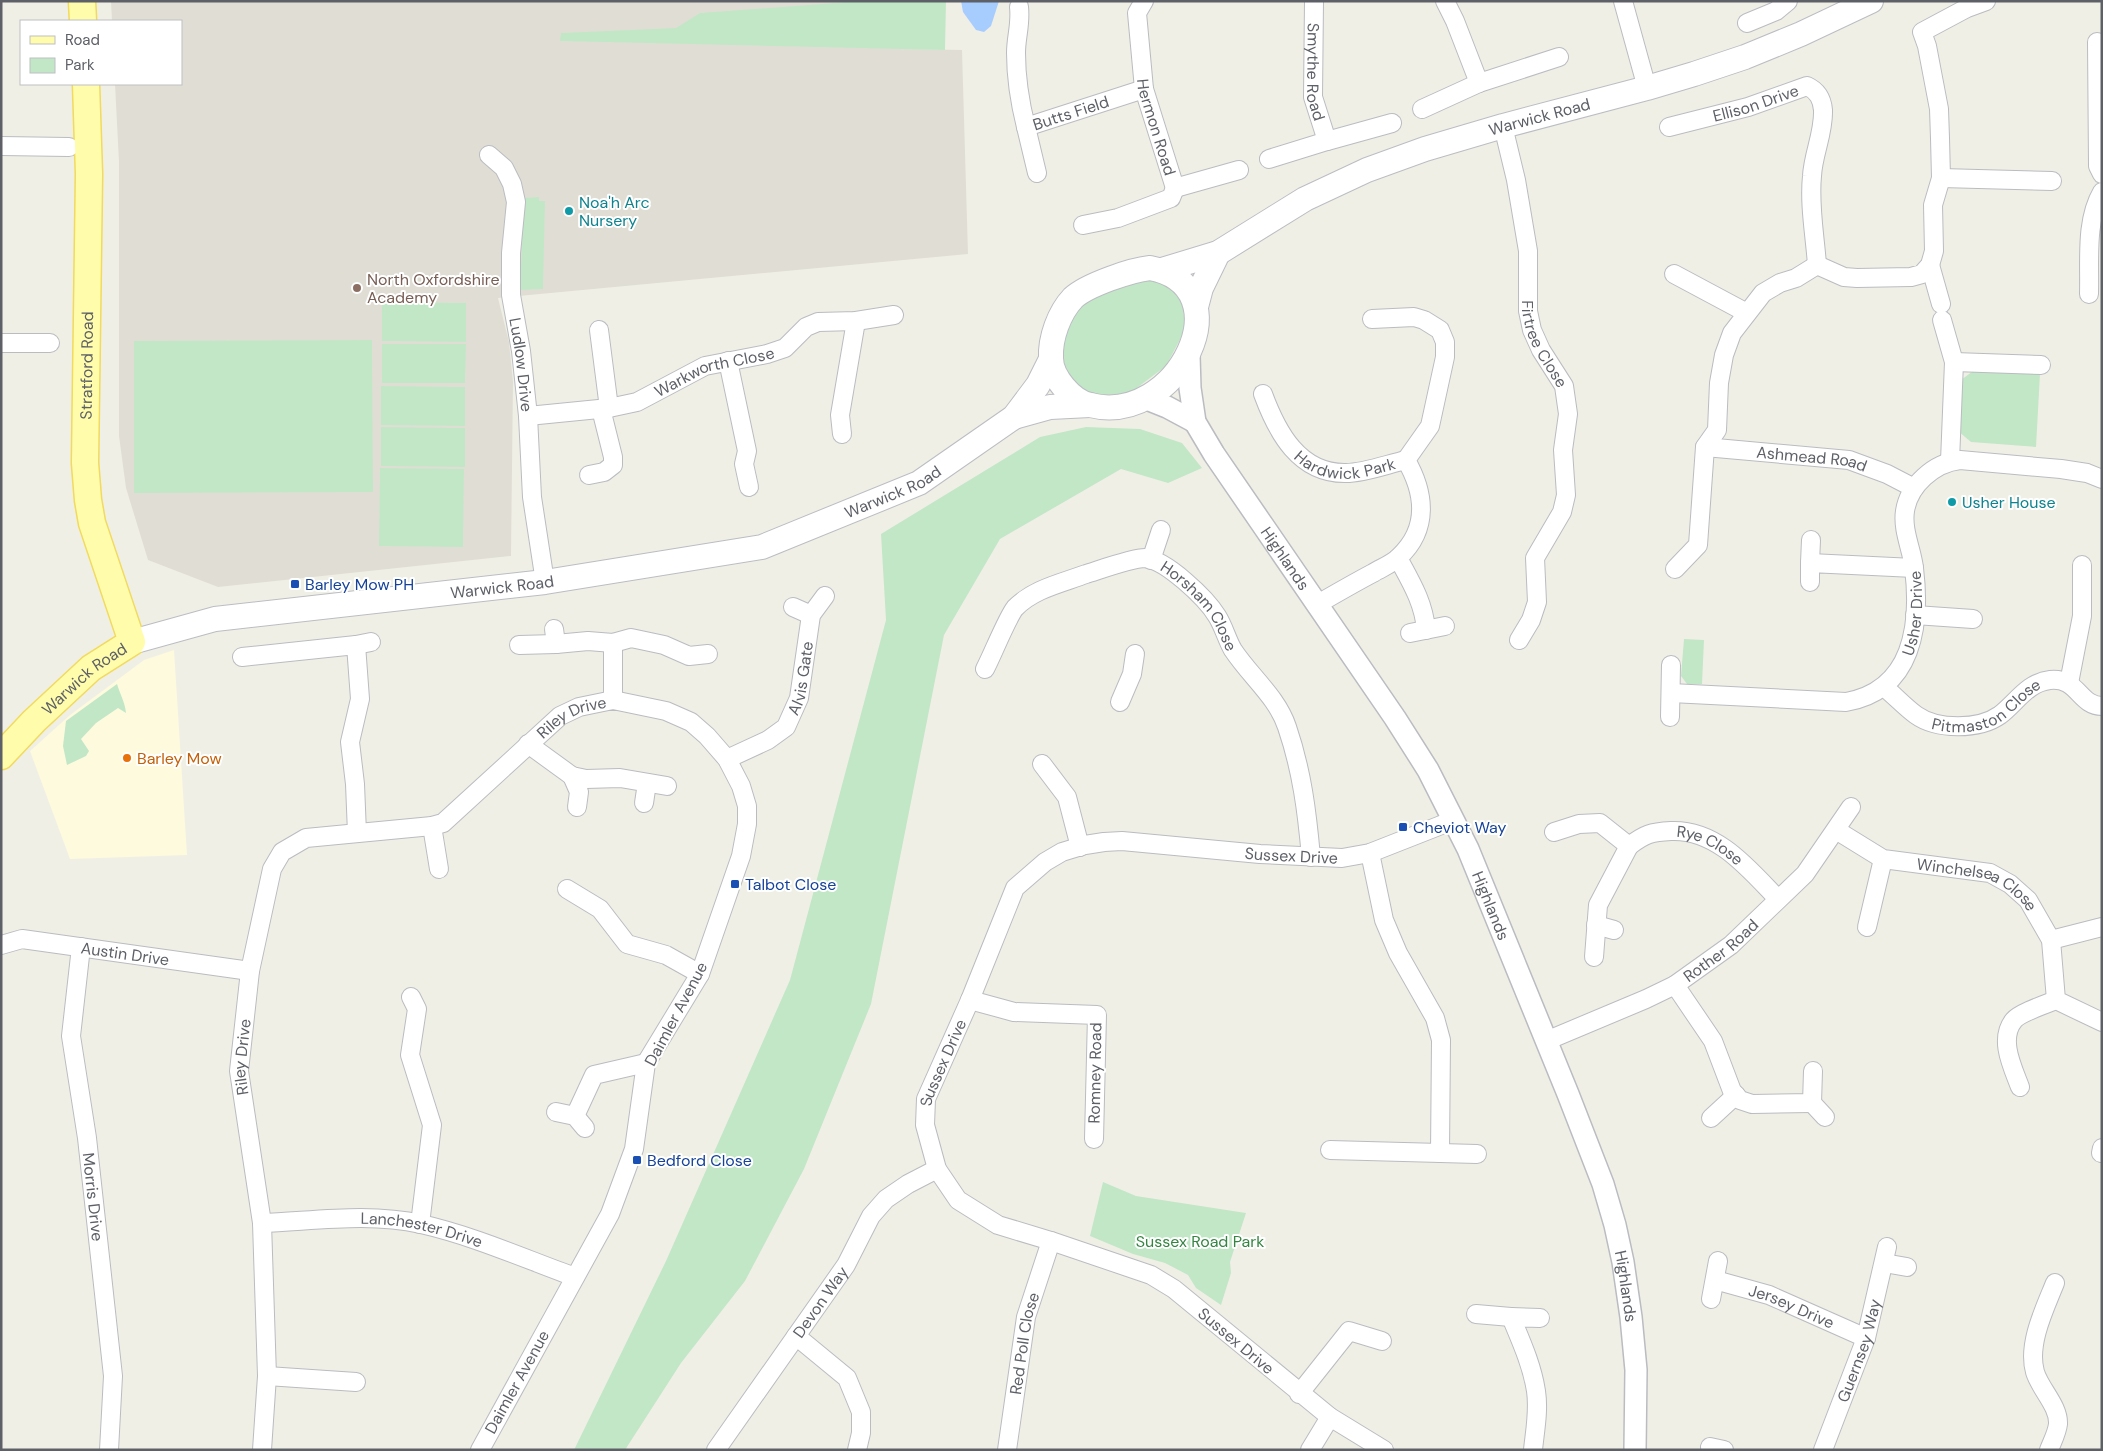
<svg xmlns="http://www.w3.org/2000/svg" width="2103" height="1451" font-family="'DM Sans',sans-serif">
  <style>
    .commercial { fill: #fefadd }
    .education { fill: #e0ded4 }
    .green { fill: #c2e7c7 }
    .water { fill: #a7cdff }
    .lines { fill: none; stroke-linecap: round; stroke-linejoin: round }
    .minor-casing { stroke: #babcc1; stroke-width: 20 }
    .tertiary-casing { stroke: #babcc1; stroke-width: 24 }
    .secondary-casing { stroke: #bbbdc3; stroke-width: 26 }
    .primary-casing { stroke: #f1da5d; stroke-width: 29 }
    .minor { stroke: #fff; stroke-width: 18 }
    .tertiary { stroke: #fff; stroke-width: 21 }
    .secondary { stroke: #fff; stroke-width: 24 }
    .primary { stroke: #fffcac; stroke-width: 26 }
    .culture-dot { fill: #0f9aa8; stroke: #fff; stroke-width: 2 }
    .education-dot { fill: #8d6e63; stroke: #fff; stroke-width: 2 }
    .transit-dot { fill: #1a4fb4; stroke: #fff; stroke-width: 2 }
    .food-dot { fill: #e8710a; stroke: #fff; stroke-width: 2 }
    .labels { text-anchor: middle; dominant-baseline: central; stroke-width: 4; stroke-linejoin: round; paint-order: stroke }
    .street-label { font-size: 16px; fill: #5d6066; stroke: #fff }
    .culture-label { font-size: 16px; fill: #0d838f; stroke: #fff; text-anchor: start }
    .education-label { font-size: 16px; fill: #785e54; stroke: #fff; text-anchor: start }
    .transit-label { font-size: 16px; fill: #164399; stroke: #fff; text-anchor: start }
    .food-label { font-size: 16px; fill: #c56008; stroke: #fff; text-anchor: start }
    .park-label { font-size: 16px; fill: #358542; stroke: #fff }
  </style>
  <rect width="100%" height="100%" fill="#f0efe6"/>
  <path class="commercial" d="M 174,650 L 187,855 L 70,859 L 30,751 L 70,715 L 144,660 Z"/>
  <path class="education" d="M 111,1 L 916,1 L 916,49 L 962,50 L 968,254 L 498,298 L 509,342 L 513,382 L 511,556 L 218,587 L 148,560 L 126,488 L 119,436 L 119,162 L 115,84 L 181,84 L 181,21 L 112,21 Z"/>
  <g class="green">
    <path d="M 861,1 L 946,1 L 945,50 L 560,41 L 561,33 L 676,28 L 700,13 Z"/>
    <path d="M 539,197 L 539,201 L 545,201 L 543,289 L 520,290 L 524,198 Z"/>
    <path d="M 1154,280 L 1169,285 L 1183,304 L 1185,330 L 1166,366 L 1130,393 L 1095,396 L 1071,386 L 1062,371 L 1060,336 L 1075,308 L 1114,285 Z"/>
    <path d="M 382,302 L 466,303 L 466,342 L 382,341 Z"/>
    <path d="M 372,340 L 373,492 L 134,493 L 134,341 Z"/>
    <path d="M 382,344 L 466,344 L 465,383 L 382,383 Z"/>
    <path d="M 1973,371 L 2040,374 L 2036,447 L 1971,442 L 1958,431 L 1961,380 Z"/>
    <path d="M 381,386 L 465,387 L 465,426 L 381,425 Z"/>
    <path d="M 381,427 L 465,428 L 465,467 L 381,466 Z"/>
    <path d="M 1086,427 L 1140,429 L 1182,443 L 1202,468 L 1168,483 L 1121,469 L 1000,539 L 944,635 L 871,1004 L 804,1169 L 745,1281 L 681,1363 L 625,1450 L 574,1450 L 666,1261 L 790,980 L 886,620 L 881,534 L 1040,437 Z"/>
    <path d="M 380,468 L 464,469 L 463,547 L 379,546 Z"/>
    <path d="M 1684,639 L 1704,640 L 1702,684 L 1687,684 L 1681,676 Z"/>
    <path d="M 117,684 C 120,694 125,702 126,713 L 118,708 L 96,723 L 81,739 L 89,751 L 86,756 L 67,765 L 63,746 L 66,721 Z"/>
    <path d="M 1103,1182 L 1136,1196 L 1246,1213 L 1230,1262 L 1231,1273 L 1221,1305 L 1196,1288 L 1188,1275 L 1165,1263 L 1133,1254 L 1090,1236 Z"/>
  </g>
  <path class="water" d="M 961,1 L 999,1 L 991,26 L 984,32 L 976,30 L 963,12 Z"/>
  <g class="lines">
    <g class="minor-casing">
      <g id="minor">
        <path id="s1" d="M 1144,1 L 1137,13 L 1144,89 L 1175,188 L 1239,170"/>
        <path id="s2" d="M 1314,1 L 1313,97 L 1327,141 L 1392,123"/>
        <path d="M 1445,1 L 1455,21 L 1479,83 L 1559,57"/>
        <path d="M 1623,1 L 1647,88"/>
        <path id="s3" d="M 1019,7 C 1021,24 1016,37 1016,53 C 1016,78 1020,103 1026,127 L 1144,89"/>
        <path d="M 1747,23 L 1776,11 L 1788,1"/>
        <path d="M 2097,42 L 2098,166 L 2102,174"/>
        <path d="M 1422,109 L 1479,83"/>
        <path id="s4" d="M 1503,126 L 1516,180 L 1528,251 L 1528,311 L 1532,330 L 1541,350 L 1564,386 L 1568,414 L 1563,450 L 1566,495 L 1562,512 L 1535,558 L 1537,602 L 1531,620 L 1519,640"/>
        <path d="M 1026,127 L 1037,173"/>
        <path id="s5" d="M 1669,127 L 1748,107 L 1807,86 C 1818,91 1822,99 1823,110 C 1824,133 1813,154 1812,176 C 1809,205 1815,236 1817,265"/>
        <path d="M 1,146 L 69,147"/>
        <path id="s6" d="M 489,155 L 504,168 L 512,184 L 516,202 L 511,253 L 511,295 L 521,351 L 528,416 L 532,497 L 545,582"/>
        <path d="M 1269,159 L 1327,141"/>
        <path d="M 1941,178 L 2052,181"/>
        <path d="M 1083,225 L 1118,218 L 1171,198 L 1175,188"/>
        <path id="s7" d="M 1817,265 L 1796,278 L 1780,283 L 1763,293 L 1732,333 L 1724,355 L 1719,383 L 1717,430 L 1705,447 L 1849,460 L 1887,474 L 1914,488"/>
        <path d="M 1817,265 L 1844,277 L 1857,278 L 1911,277 L 1922,274 L 1930,265 L 1934,251 L 1933,205 L 1941,178 L 1940,138 L 1939,109 L 1927,46 L 1922,32 L 1967,8 L 1986,1"/>
        <path d="M 1930,265 L 1941,304"/>
        <path d="M 1674,274 L 1747,313"/>
        <path d="M 2089,294 C 2090,261 2085,221 2102,192"/>
        <path d="M 1942,320 L 1954,362 L 1950,461"/>
        <path d="M 599,330 L 609,408"/>
        <path d="M 1,343 L 50,343"/>
        <path d="M 728,361 L 747,451 L 744,464 L 749,487"/>
        <path d="M 1954,362 L 2041,365"/>
        <path id="s8" d="M 1263,394 C 1277,432 1299,474 1346,473 C 1364,473 1388,464 1406,460"/>
        <path id="s9" d="M 528,416 L 609,408 L 637,402 L 705,366 L 767,354 L 785,348 L 806,327 L 818,322 L 856,321 L 894,315"/>
        <path d="M 842,434 L 840,415 L 856,321"/>
        <path d="M 589,475 L 604,472 L 613,465 L 613,457 L 601,409"/>
        <path d="M 1398,558 C 1411,582 1424,603 1426,630"/>
        <path d="M 1151,560 L 1161,530"/>
        <path d="M 1810,563 L 1811,540"/>
        <path d="M 1675,569 L 1698,545 L 1705,447"/>
        <path d="M 1810,582 L 1810,563 L 1914,568"/>
        <path d="M 1316,605 C 1335,594 1354,583 1373,573 C 1381,568 1392,564 1399,557 C 1429,529 1425,493 1406,460 L 1430,426 L 1445,357 L 1445,342 L 1440,330 L 1424,320 L 1414,317 L 1372,319"/>
        <path d="M 793,607 L 811,615"/>
        <path d="M 1915,615 L 1973,619"/>
        <path d="M 554,629 L 556,644"/>
        <path d="M 1410,633 L 1445,626"/>
        <path d="M 613,643 L 613,700"/>
        <path d="M 356,645 L 371,642"/>
        <path d="M 519,645 L 556,644 L 588,641 L 613,643 L 631,638 L 664,645 L 689,656 L 708,654"/>
        <path d="M 242,657 L 356,645 L 360,699 L 350,742 L 355,784 L 357,833"/>
        <path id="s10" d="M 985,669 C 992,656 1007,618 1015,608 C 1033,589 1062,583 1086,574 C 1099,570 1132,558 1145,558 C 1166,560 1206,598 1217,616 C 1224,627 1227,640 1233,650 C 1251,677 1277,697 1287,727 C 1302,771 1307,812 1311,857"/>
        <path d="M 2069,683 L 2082,616 L 2082,565"/>
        <path id="s11" d="M 1884,687 C 1895,696 1905,707 1916,715 C 1937,730 1979,730 2000,715 C 2016,703 2028,682 2050,680 C 2078,677 2079,706 2102,706"/>
        <path id="s12" d="M 1671,693 L 1846,702 C 1913,690 1921,625 1914,568 C 1912,550 1902,530 1905,511 C 1909,485 1934,463 1960,460 L 2061,469 L 2087,473 L 2102,479"/>
        <path d="M 1120,702 L 1132,674 L 1135,654"/>
        <path d="M 1670,717 L 1671,665"/>
        <path d="M 528,744 L 572,776 L 586,779 L 620,778 L 667,786"/>
        <path id="s13" d="M 727,759 L 768,740 L 786,727 L 799,698 L 811,615 L 825,596"/>
        <path d="M 1042,764 L 1067,797 L 1080,847"/>
        <path d="M 572,776 L 579,792 L 577,807"/>
        <path d="M 644,803 L 647,783"/>
        <path d="M 432,826 L 439,869"/>
        <path id="s14" d="M 1836,830 L 1883,859 L 1990,873 L 2010,884 L 2028,900 L 2051,940 L 2056,1000 L 2102,1022"/>
        <path id="s15" d="M 1554,832 L 1579,824 L 1600,823 L 1629,846 C 1645,834 1651,832 1671,831 C 1717,829 1749,869 1778,899"/>
        <path d="M 1370,853 L 1384,920 L 1398,953 L 1435,1018 L 1441,1040 L 1440,1153"/>
        <path d="M 567,889 L 600,909 L 627,944 L 666,955 L 700,974"/>
        <path d="M 1596,925 L 1614,930"/>
        <path d="M 1867,927 L 1883,859"/>
        <path d="M 2051,940 L 2102,927"/>
        <path id="s16" d="M 1,945 L 22,939 L 250,971"/>
        <path id="s17" d="M 81,947 L 71,1036 L 87,1138 L 113,1376 L 109,1450"/>
        <path d="M 1594,957 L 1598,905 L 1629,846"/>
        <path d="M 1675,985 L 1713,1041 L 1732,1091 L 1740,1100 L 1752,1104 L 1812,1103 L 1813,1071"/>
        <path d="M 411,997 L 417,1009 L 410,1055 L 432,1125 L 420,1224"/>
        <path d="M 970,1000 L 1014,1012 L 1097,1015 L 1094,1139"/>
        <path id="s18" d="M 1546,1041 L 1646,999 L 1675,985 L 1731,945 L 1805,874 L 1851,807"/>
        <path d="M 2020,1087 C 2013,1068 1998,1039 2014,1020 C 2020,1013 2046,1004 2056,1000"/>
        <path d="M 1812,1103 L 1825,1117"/>
        <path d="M 556,1112 L 575,1116 L 585,1128"/>
        <path d="M 575,1116 L 594,1075 L 646,1063"/>
        <path d="M 1711,1118 L 1736,1095"/>
        <path d="M 1330,1150 L 1477,1154"/>
        <path d="M 2101,1153 L 2102,1148"/>
        <path id="s19" d="M 262,1223 C 314,1221 369,1212 421,1224 C 474,1236 525,1259 575,1277"/>
        <path d="M 1884,1263 L 1907,1267"/>
        <path id="s20" d="M 1715,1280 L 1769,1295 L 1866,1338"/>
        <path d="M 1711,1299 L 1718,1261"/>
        <path d="M 1476,1314 L 1511,1317"/>
        <path d="M 796,1336 L 847,1378 L 861,1412 L 861,1433 L 857,1450"/>
        <path d="M 267,1376 L 356,1382"/>
        <path d="M 1299,1394 L 1349,1331 L 1382,1341"/>
        <path d="M 1710,1447 L 1724,1450"/>
        <path id="s21" d="M 262,1450 L 267,1376 L 262,1223 L 239,1071 L 250,971 L 272,869 L 282,852 L 306,838 L 432,826 L 443,823 L 560,716 L 579,707 L 613,700 L 666,711 L 691,722 L 707,736 L 727,759 L 741,786 L 747,806 L 747,824 L 741,856 L 700,974 L 646,1063 L 634,1149 L 610,1214 L 480,1450"/>
        <path id="s22" d="M 716,1450 L 846,1265 L 871,1216 L 886,1199 L 908,1184 L 937,1169"/>
        <path id="s23" d="M 1007,1450 L 1026,1317 L 1051,1241"/>
        <path d="M 1310,1450 L 1330,1417"/>
        <path id="s24" d="M 1384,1450 L 1330,1417 L 1174,1289 L 1151,1275 L 1051,1241 L 998,1225 L 958,1200 L 937,1169 L 925,1125 L 926,1099 L 970,1000 L 1015,888 L 1045,862 L 1062,852 L 1085,845 L 1104,842 L 1122,841 L 1260,854 L 1342,858 L 1370,853 L 1454,820"/>
        <path d="M 1533,1450 C 1535,1430 1539,1411 1536,1391 C 1532,1365 1521,1341 1511,1317 L 1540,1318"/>
        <path id="s25" d="M 1823,1450 L 1866,1338 L 1887,1247"/>
        <path d="M 2049,1450 C 2052,1442 2057,1433 2058,1424 C 2059,1406 2040,1389 2035,1372 C 2027,1344 2045,1308 2055,1283"/>
      </g>
    </g>
    <g class="tertiary-casing">
      <g id="tertiary">
        <path id="s26" d="M 1189,355 L 1190,388 L 1195,422 L 1214,454 L 1395,718 L 1428,770 L 1468,849 L 1568,1094 L 1603,1184 L 1615,1225 L 1623,1262 L 1631,1317 L 1636,1370 L 1635,1450"/>
        <path d="M 1147,399 L 1167,407 L 1195,422"/>
      </g>
    </g>
    <g class="secondary-casing">
      <g id="secondary">
        <path d="M 1150,268 C 1246,286 1178,427 1090,405 C 1072,401 1051,377 1051,358 C 1050,338 1059,313 1073,298 C 1087,285 1131,270 1150,268 Z"/>
        <path id="s27" d="M 1162,270 L 1218,253 L 1305,199 L 1367,170 L 1425,149 L 1503,126 L 1647,88 L 1694,74 L 1745,57 L 1801,34 L 1871,1"/>
        <path d="M 1196,307 L 1201,288 L 1218,253"/>
        <path d="M 1014,417 L 1050,407 L 1090,405"/>
        <path id="s28" d="M 132,642 L 215,619 L 545,582 L 762,547 L 919,483 L 1014,417 L 1038,385 L 1051,359"/>
      </g>
    </g>
    <g class="primary-casing">
      <g id="primary">
        <path d="M 82,1 L 83,21"/>
        <path id="s29" d="M 1,756 L 34,721 L 91,668 L 132,642 L 92,523 L 88,500 L 85,463 L 89,174 L 86,84"/>
      </g>
    </g>
    <use href="#minor" class="minor"/>
    <use href="#tertiary" class="tertiary"/>
    <use href="#secondary" class="secondary"/>
    <use href="#primary" class="primary"/>
  </g>
  <g class="culture-dot">
    <circle cx="569" cy="211" r="5"/>
    <circle cx="1952" cy="502" r="5"/>
  </g>
  <circle class="education-dot" cx="357" cy="288" r="5"/>
  <g class="transit-dot">
    <rect x="290" y="579" width="10" height="10" rx="2.5"/>
    <rect x="1398" y="822" width="10" height="10" rx="2.5"/>
    <rect x="730" y="879" width="10" height="10" rx="2.5"/>
    <rect x="632" y="1155" width="10" height="10" rx="2.5"/>
  </g>
  <circle class="food-dot" cx="127" cy="758" r="5"/>
  <g class="labels">
    <g class="street-label">
      <text stroke="none"><textPath href="#s2" startOffset="71">Smythe Road</textPath></text>
      <text stroke="none"><textPath href="#s5" startOffset="90">Ellison Drive</textPath></text>
      <text stroke="none"><textPath href="#s3" startOffset="168">Butts Field</textPath></text>
      <text stroke="none"><textPath href="#s27" startOffset="410">Warwick Road</textPath></text>
      <text stroke="none"><textPath href="#s1" startOffset="130">Hermon Road</textPath></text>
      <text stroke="none"><textPath href="#s4" startOffset="224">Firtree Close</textPath></text>
      <text stroke="none"><textPath href="#s6" startOffset="220">Ludlow Drive</textPath></text>
      <text stroke="none"><textPath href="#s29" startOffset="458">Stratford Road</textPath></text>
      <text stroke="none"><textPath href="#s9" startOffset="194">Warkworth Close</textPath></text>
      <text stroke="none"><textPath href="#s8" startOffset="121">Hardwick Park</textPath></text>
      <text stroke="none"><textPath href="#s7" startOffset="339">Ashmead Road</textPath></text>
      <text stroke="none"><textPath href="#s28" startOffset="780">Warwick Road</textPath></text>
      <text stroke="none"><textPath href="#s26" startOffset="231">Highlands</textPath></text>
      <text stroke="none"><textPath href="#s28" startOffset="375">Warwick Road</textPath></text>
      <text stroke="none"><textPath href="#s10" startOffset="284">Horsham Close</textPath></text>
      <text stroke="none"><textPath href="#s12" startOffset="298">Usher Drive</textPath></text>
      <text stroke="none"><textPath href="#s13" startOffset="119">Alvis Gate</textPath></text>
      <text stroke="none"><textPath href="#s29" startOffset="114">Warwick Road</textPath></text>
      <text stroke="none"><textPath href="#s11" startOffset="121">Pitmaston Close</textPath></text>
      <text stroke="none"><textPath href="#s21" startOffset="940">Riley Drive</textPath></text>
      <text stroke="none"><textPath href="#s15" startOffset="172">Rye Close</textPath></text>
      <text stroke="none"><textPath href="#s24" startOffset="1129">Sussex Drive</textPath></text>
      <text stroke="none"><textPath href="#s14" startOffset="155">Winchelsea Close</textPath></text>
      <text stroke="none"><textPath href="#s26" startOffset="636">Highlands</textPath></text>
      <text stroke="none"><textPath href="#s18" startOffset="198">Rother Road</textPath></text>
      <text stroke="none"><textPath href="#s16" startOffset="126">Austin Drive</textPath></text>
      <text transform="translate(676 1014) rotate(-62)">Daimler Avenue</text>
      <text stroke="none"><textPath href="#s21" startOffset="395">Riley Drive</textPath></text>
      <text stroke="none"><textPath href="#s24" startOffset="649">Sussex Drive</textPath></text>
      <text transform="translate(1095 1073) rotate(-89)">Romney Road</text>
      <text stroke="none"><textPath href="#s17" startOffset="252">Morris Drive</textPath></text>
      <text stroke="none"><textPath href="#s19" startOffset="161">Lanchester Drive</textPath></text>
      <text stroke="none"><textPath href="#s26" startOffset="1041">Highlands</textPath></text>
      <text stroke="none"><textPath href="#s22" startOffset="181">Devon Way</textPath></text>
      <text stroke="none"><textPath href="#s20" startOffset="81">Jersey Drive</textPath></text>
      <text transform="translate(1236 1341) rotate(40)">Sussex Drive</text>
      <text stroke="none"><textPath href="#s23" startOffset="108">Red Poll Close</textPath></text>
      <text stroke="none"><textPath href="#s25" startOffset="106">Guernsey Way</textPath></text>
      <text transform="translate(517 1382) rotate(-61)">Daimler Avenue</text>
    </g>
    <g class="culture-label">
      <text x="579" y="202">Noa'h Arc<tspan x="579" dy="18">Nursery</tspan></text>
      <text x="1962" y="502">Usher House</text>
    </g>
    <g class="education-label">
      <text x="367" y="279">North Oxfordshire<tspan x="367" dy="18">Academy</tspan></text>
    </g>
    <g class="transit-label">
      <text x="305" y="584">Barley Mow PH</text>
      <text x="1413" y="827">Cheviot Way</text>
      <text x="745" y="884">Talbot Close</text>
      <text x="647" y="1160">Bedford Close</text>
    </g>
    <g class="food-label">
      <text x="137" y="758">Barley Mow</text>
    </g>
    <g class="park-label">
      <text x="1200" y="1241">Sussex Road Park</text>
    </g>
  </g>
  <rect width="2103" height="1451" fill="none" stroke="#5d6066" stroke-width="5"/>
  <rect x="20" y="20" width="162" height="65" fill="#ffffff" stroke="#bebfc2"/>
  <rect x="30" y="36" width="25" height="8" fill="#fffcac" stroke="#bebfc2"/>
  <text x="65" y="45" font-size="15" fill="#5d6066">Road</text>
  <rect x="30" y="58" width="25" height="15" fill="#c2e7c7" stroke="#bebfc2"/>
  <text x="65" y="70" font-size="15" fill="#5d6066">Park</text>
</svg>
